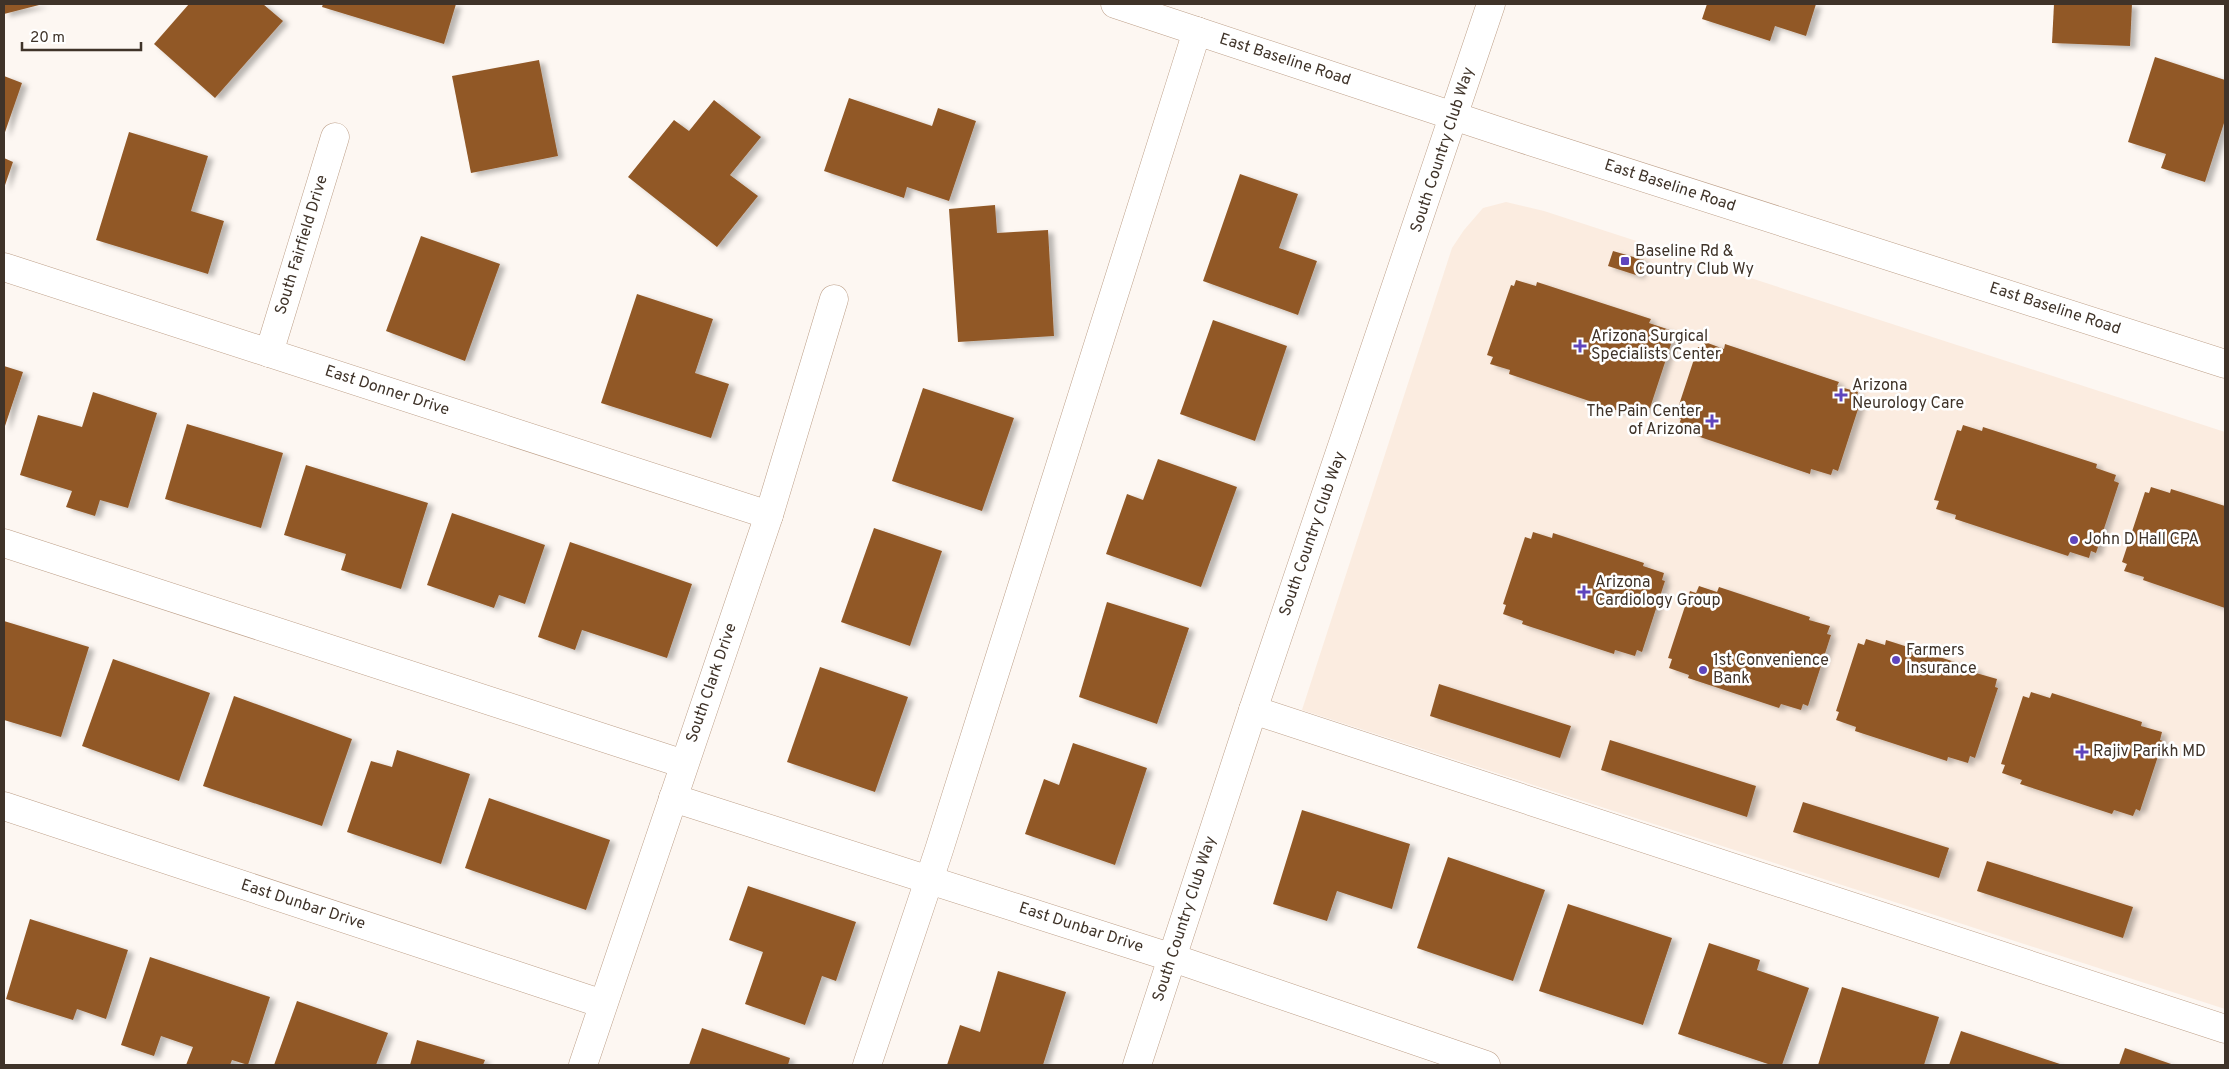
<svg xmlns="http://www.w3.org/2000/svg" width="2229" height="1069" font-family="Overpass,sans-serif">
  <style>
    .built { fill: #fbece0 }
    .building { fill: #915928; filter: url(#shadow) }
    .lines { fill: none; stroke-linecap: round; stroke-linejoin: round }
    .minor-casing { stroke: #bd9f88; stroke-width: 29 }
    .major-casing { stroke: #bd9f88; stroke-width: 29 }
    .minor { stroke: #fff; stroke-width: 28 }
    .major { stroke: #fff; stroke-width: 28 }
    .poi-dot { fill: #5f45bd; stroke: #fff; stroke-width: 2 }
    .labels { text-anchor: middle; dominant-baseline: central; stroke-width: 5; stroke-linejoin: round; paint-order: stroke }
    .street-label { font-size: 16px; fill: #3f3329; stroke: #fff }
    .poi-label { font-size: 16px; fill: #3f3329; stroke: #fff; text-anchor: start }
  </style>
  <defs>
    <filter id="shadow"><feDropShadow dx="5.5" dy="3" stdDeviation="2.5" flood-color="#0004"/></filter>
  </defs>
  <rect width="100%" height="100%" fill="#fdf7f2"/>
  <path class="built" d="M 1506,202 L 1544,211 L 2225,432 L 2225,1009 L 1302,710 L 1452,248 L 1464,230 L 1483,208 Z"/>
  <g class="building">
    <path d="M 4,4 L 43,4 L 4,14 Z"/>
    <path d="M 189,4 L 263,4 L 283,21 L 215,98 L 154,44 Z"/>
    <path d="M 323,4 L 456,4 L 444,44 L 322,7 Z"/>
    <path d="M 1707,4 L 1816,4 L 1806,36 L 1775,26 L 1770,41 L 1702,19 Z"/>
    <path d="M 2054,4 L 2132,4 L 2130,46 L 2052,43 Z"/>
    <path d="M 2155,57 L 2225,80 L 2225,120 L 2205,182 L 2161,168 L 2166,154 L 2128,142 Z"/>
    <path d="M 539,60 L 558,156 L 471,173 L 452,76 Z"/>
    <path d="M 4,76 L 22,83 L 4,135 Z"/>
    <path d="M 849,98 L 932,126 L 938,108 L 976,121 L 949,201 L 907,187 L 904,198 L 824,171 Z"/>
    <path d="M 714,100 L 761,137 L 730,175 L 758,196 L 717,247 L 628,177 L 674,120 L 689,131 Z"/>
    <path d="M 129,132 L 208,156 L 191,211 L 224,221 L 208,274 L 96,240 Z"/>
    <path d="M 4,158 L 13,162 L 4,188 Z"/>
    <path d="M 1240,174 L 1298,194 L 1279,248 L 1317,261 L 1298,315 L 1203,281 Z"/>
    <path d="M 995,205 L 997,233 L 1048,230 L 1054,336 L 958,342 L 949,209 Z"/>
    <path d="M 421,236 L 500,264 L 465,361 L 386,331 Z"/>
    <path d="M 1613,251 L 1644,260 L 1639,276 L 1608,266 Z"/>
    <path d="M 1516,280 L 1536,286 L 1537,282 L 1651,319 L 1649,323 L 1670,330 L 1668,336 L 1673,338 L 1650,408 L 1645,407 L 1643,413 L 1623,407 L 1622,412 L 1509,374 L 1510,370 L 1490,364 L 1493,357 L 1487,355 L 1511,285 L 1514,286 Z"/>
    <path d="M 637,294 L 713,319 L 695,373 L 729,384 L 711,438 L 601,403 Z"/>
    <path d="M 1213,320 L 1287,346 L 1255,441 L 1180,414 Z"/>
    <path d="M 1705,342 L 1724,349 L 1725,344 L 1839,382 L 1837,386 L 1858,392 L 1856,399 L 1861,400 L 1838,471 L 1833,469 L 1831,475 L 1811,469 L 1810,474 L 1697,436 L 1698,433 L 1678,427 L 1681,419 L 1675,417 L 1698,347 L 1702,348 Z"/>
    <path d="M 4,366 L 23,372 L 4,429 Z"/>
    <path d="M 923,388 L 1014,418 L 982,511 L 892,481 Z"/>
    <path d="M 93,392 L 157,413 L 128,508 L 100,500 L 95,516 L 66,507 L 72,491 L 20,475 L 38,415 L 82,427 Z"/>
    <path d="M 187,424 L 283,453 L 261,528 L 165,499 Z"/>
    <path d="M 1963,425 L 1982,431 L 1983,427 L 2097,464 L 2096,468 L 2116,475 L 2114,481 L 2119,483 L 2096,553 L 2091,551 L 2089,558 L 2070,552 L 2068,556 L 1955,519 L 1956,515 L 1936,509 L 1939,501 L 1934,500 L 1957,430 L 1961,431 Z"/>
    <path d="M 1158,459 L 1237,487 L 1201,587 L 1106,554 L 1127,494 L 1143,500 Z"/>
    <path d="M 306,465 L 428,503 L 401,589 L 341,570 L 346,554 L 284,535 Z"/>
    <path d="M 2151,487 L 2170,493 L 2171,489 L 2225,506 L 2225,608 L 2143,580 L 2144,577 L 2124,571 L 2127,564 L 2122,562 L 2145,492 L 2149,493 Z"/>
    <path d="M 452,513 L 545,545 L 525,604 L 499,595 L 494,608 L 427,585 Z"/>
    <path d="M 874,528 L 942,551 L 910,646 L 841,622 Z"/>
    <path d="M 1533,532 L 1552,538 L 1553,533 L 1644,563 L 1643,566 L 1664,573 L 1662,580 L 1665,581 L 1642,652 L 1637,650 L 1635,656 L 1615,650 L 1614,654 L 1522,624 L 1523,621 L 1503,614 L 1506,605 L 1503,604 L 1525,537 L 1531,539 Z"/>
    <path d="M 570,542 L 692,584 L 667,658 L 582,630 L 575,650 L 538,637 Z"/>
    <path d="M 1699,586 L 1717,592 L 1719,587 L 1810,617 L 1809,620 L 1830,626 L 1827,634 L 1831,635 L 1808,706 L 1803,704 L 1801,710 L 1781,704 L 1779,708 L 1688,678 L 1689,675 L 1669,668 L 1672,659 L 1668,658 L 1690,591 L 1696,593 Z"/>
    <path d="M 1107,602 L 1189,628 L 1157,724 L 1079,697 Z"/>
    <path d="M 4,621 L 89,647 L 61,737 L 4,720 Z"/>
    <path d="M 1866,639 L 1885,645 L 1886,640 L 1977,669 L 1976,673 L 1997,679 L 1995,687 L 1998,688 L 1975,758 L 1970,756 L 1968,763 L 1948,757 L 1947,761 L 1855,731 L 1856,727 L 1836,720 L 1839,712 L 1836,711 L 1858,643 L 1864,645 Z"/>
    <path d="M 113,659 L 210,693 L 179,781 L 82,746 Z"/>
    <path d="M 820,667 L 908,697 L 875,792 L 787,762 Z"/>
    <path d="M 1439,684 L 1571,726 L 1560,758 L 1430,716 Z"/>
    <path d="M 2031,692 L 2050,698 L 2052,693 L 2142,722 L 2141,726 L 2162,732 L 2160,740 L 2163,741 L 2140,811 L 2136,809 L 2133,816 L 2114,810 L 2112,814 L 2020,784 L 2022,780 L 2002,773 L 2005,765 L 2001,764 L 2023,696 L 2029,698 Z"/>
    <path d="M 234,696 L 352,739 L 322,826 L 203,786 Z"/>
    <path d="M 1610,740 L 1756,786 L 1747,817 L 1601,770 Z"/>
    <path d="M 1073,743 L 1147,768 L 1115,865 L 1025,834 L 1044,779 L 1059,785 Z"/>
    <path d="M 397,750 L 470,774 L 441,864 L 347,832 L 371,761 L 392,767 Z"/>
    <path d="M 489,798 L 610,840 L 586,910 L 465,868 Z"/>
    <path d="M 1803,802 L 1949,848 L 1939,878 L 1793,832 Z"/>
    <path d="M 1302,810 L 1410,844 L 1392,909 L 1337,891 L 1327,921 L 1273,904 Z"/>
    <path d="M 1448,857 L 1545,890 L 1513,981 L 1417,948 Z"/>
    <path d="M 1987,861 L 2133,907 L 2123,938 L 1977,891 Z"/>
    <path d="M 748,886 L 856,922 L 836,981 L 822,976 L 805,1025 L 745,1004 L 763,952 L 729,940 Z"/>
    <path d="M 1568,904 L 1672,938 L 1643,1025 L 1539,991 Z"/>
    <path d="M 30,919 L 128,950 L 106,1019 L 77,1009 L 73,1020 L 6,999 Z"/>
    <path d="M 1709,943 L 1760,960 L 1757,970 L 1809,988 L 1782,1065 L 1771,1065 L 1678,1034 Z"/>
    <path d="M 150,957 L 270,997 L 248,1065 L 232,1060 L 230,1065 L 186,1065 L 193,1047 L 161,1036 L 154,1056 L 121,1045 Z"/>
    <path d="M 998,971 L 1066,992 L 1043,1065 L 947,1065 L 960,1025 L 980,1032 Z"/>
    <path d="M 1842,987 L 1939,1017 L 1924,1065 L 1818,1065 Z"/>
    <path d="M 297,1001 L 388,1033 L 376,1065 L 274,1065 Z"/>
    <path d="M 702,1028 L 790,1058 L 788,1065 L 689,1065 Z"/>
    <path d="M 1961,1031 L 2063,1065 L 1949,1065 Z"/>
    <path d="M 417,1040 L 485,1060 L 483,1065 L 410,1065 Z"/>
    <path d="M 2125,1048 L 2174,1065 L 2119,1065 Z"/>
  </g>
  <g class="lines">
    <g class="minor-casing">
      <g id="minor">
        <path d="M 4,267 L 769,515"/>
        <path d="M 269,353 L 335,137"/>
        <path d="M 4,543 L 684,764"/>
        <path d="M 1253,710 L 2225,1029"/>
        <path d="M 673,798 L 1173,958 L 1486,1065"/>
        <path d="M 4,806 L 603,1004"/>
        <path d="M 583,1065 L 769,515 L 834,299"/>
        <path d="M 867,1065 L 939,850 L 1197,31"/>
        <path d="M 1137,1065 L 1253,710 L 1491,4"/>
      </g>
    </g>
    <g class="major-casing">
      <path id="major" d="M 1115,4 L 1520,138 L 2225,364"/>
    </g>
    <use href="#minor" class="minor"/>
    <use href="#major" class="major"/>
  </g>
  <g class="poi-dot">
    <rect x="1620" y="256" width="10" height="10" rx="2.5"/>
    <path d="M1577.5 338.5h5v5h5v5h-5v5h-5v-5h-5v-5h5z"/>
    <path d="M1838.5 387.5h5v5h5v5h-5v5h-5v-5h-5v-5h5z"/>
    <path d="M1709.5 413.5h5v5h5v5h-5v5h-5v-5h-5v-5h5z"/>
    <circle cx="2074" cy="540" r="5"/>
    <path d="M1581.5 584.5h5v5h5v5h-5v5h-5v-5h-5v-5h5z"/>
    <circle cx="1896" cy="660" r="5"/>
    <circle cx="1703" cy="670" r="5"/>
    <path d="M2079.5 744.5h5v5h5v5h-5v5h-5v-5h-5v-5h5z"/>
  </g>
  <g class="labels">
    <g class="street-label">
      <text transform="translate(1285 60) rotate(18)">East Baseline Road</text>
      <text transform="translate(1443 150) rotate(-72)">South Country Club Way</text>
      <text transform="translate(1670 186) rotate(18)">East Baseline Road</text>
      <text transform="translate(302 245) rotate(-73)">South Fairfield Drive</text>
      <text transform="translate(2055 309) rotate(18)">East Baseline Road</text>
      <text transform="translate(387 391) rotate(18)">East Donner Drive</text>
      <text transform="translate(1313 534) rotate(-71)">South Country Club Way</text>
      <text transform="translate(712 683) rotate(-71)">South Clark Drive</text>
      <text transform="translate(303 905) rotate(18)">East Dunbar Drive</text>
      <text transform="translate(1185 919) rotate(-72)">South Country Club Way</text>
      <text transform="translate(1081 928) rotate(18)">East Dunbar Drive</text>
    </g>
    <g class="poi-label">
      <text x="1635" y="252">Baseline Rd &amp;<tspan x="1635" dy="18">Country Club Wy</tspan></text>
      <text x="1591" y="337">Arizona Surgical<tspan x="1591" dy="18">Specialists Center</tspan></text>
      <text x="1852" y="386">Arizona<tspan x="1852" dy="18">Neurology Care</tspan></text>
      <text x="1701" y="412" text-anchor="end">The Pain Center<tspan x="1701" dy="18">of Arizona</tspan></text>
      <text x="2084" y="540">John D Hall CPA</text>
      <text x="1595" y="583">Arizona<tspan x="1595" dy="18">Cardiology Group</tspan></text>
      <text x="1906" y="651">Farmers<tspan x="1906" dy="18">Insurance</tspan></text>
      <text x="1713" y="661">1st Convenience<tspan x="1713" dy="18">Bank</tspan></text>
      <text x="2093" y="752">Rajiv Parikh MD</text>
    </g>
  </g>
  <rect width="2229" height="1069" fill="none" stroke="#3f3329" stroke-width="10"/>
  <path d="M22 42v8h119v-8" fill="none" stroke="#3f3329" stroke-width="2.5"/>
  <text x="30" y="42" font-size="15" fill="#3f3329" stroke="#ffffff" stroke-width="4" paint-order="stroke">20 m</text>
</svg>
